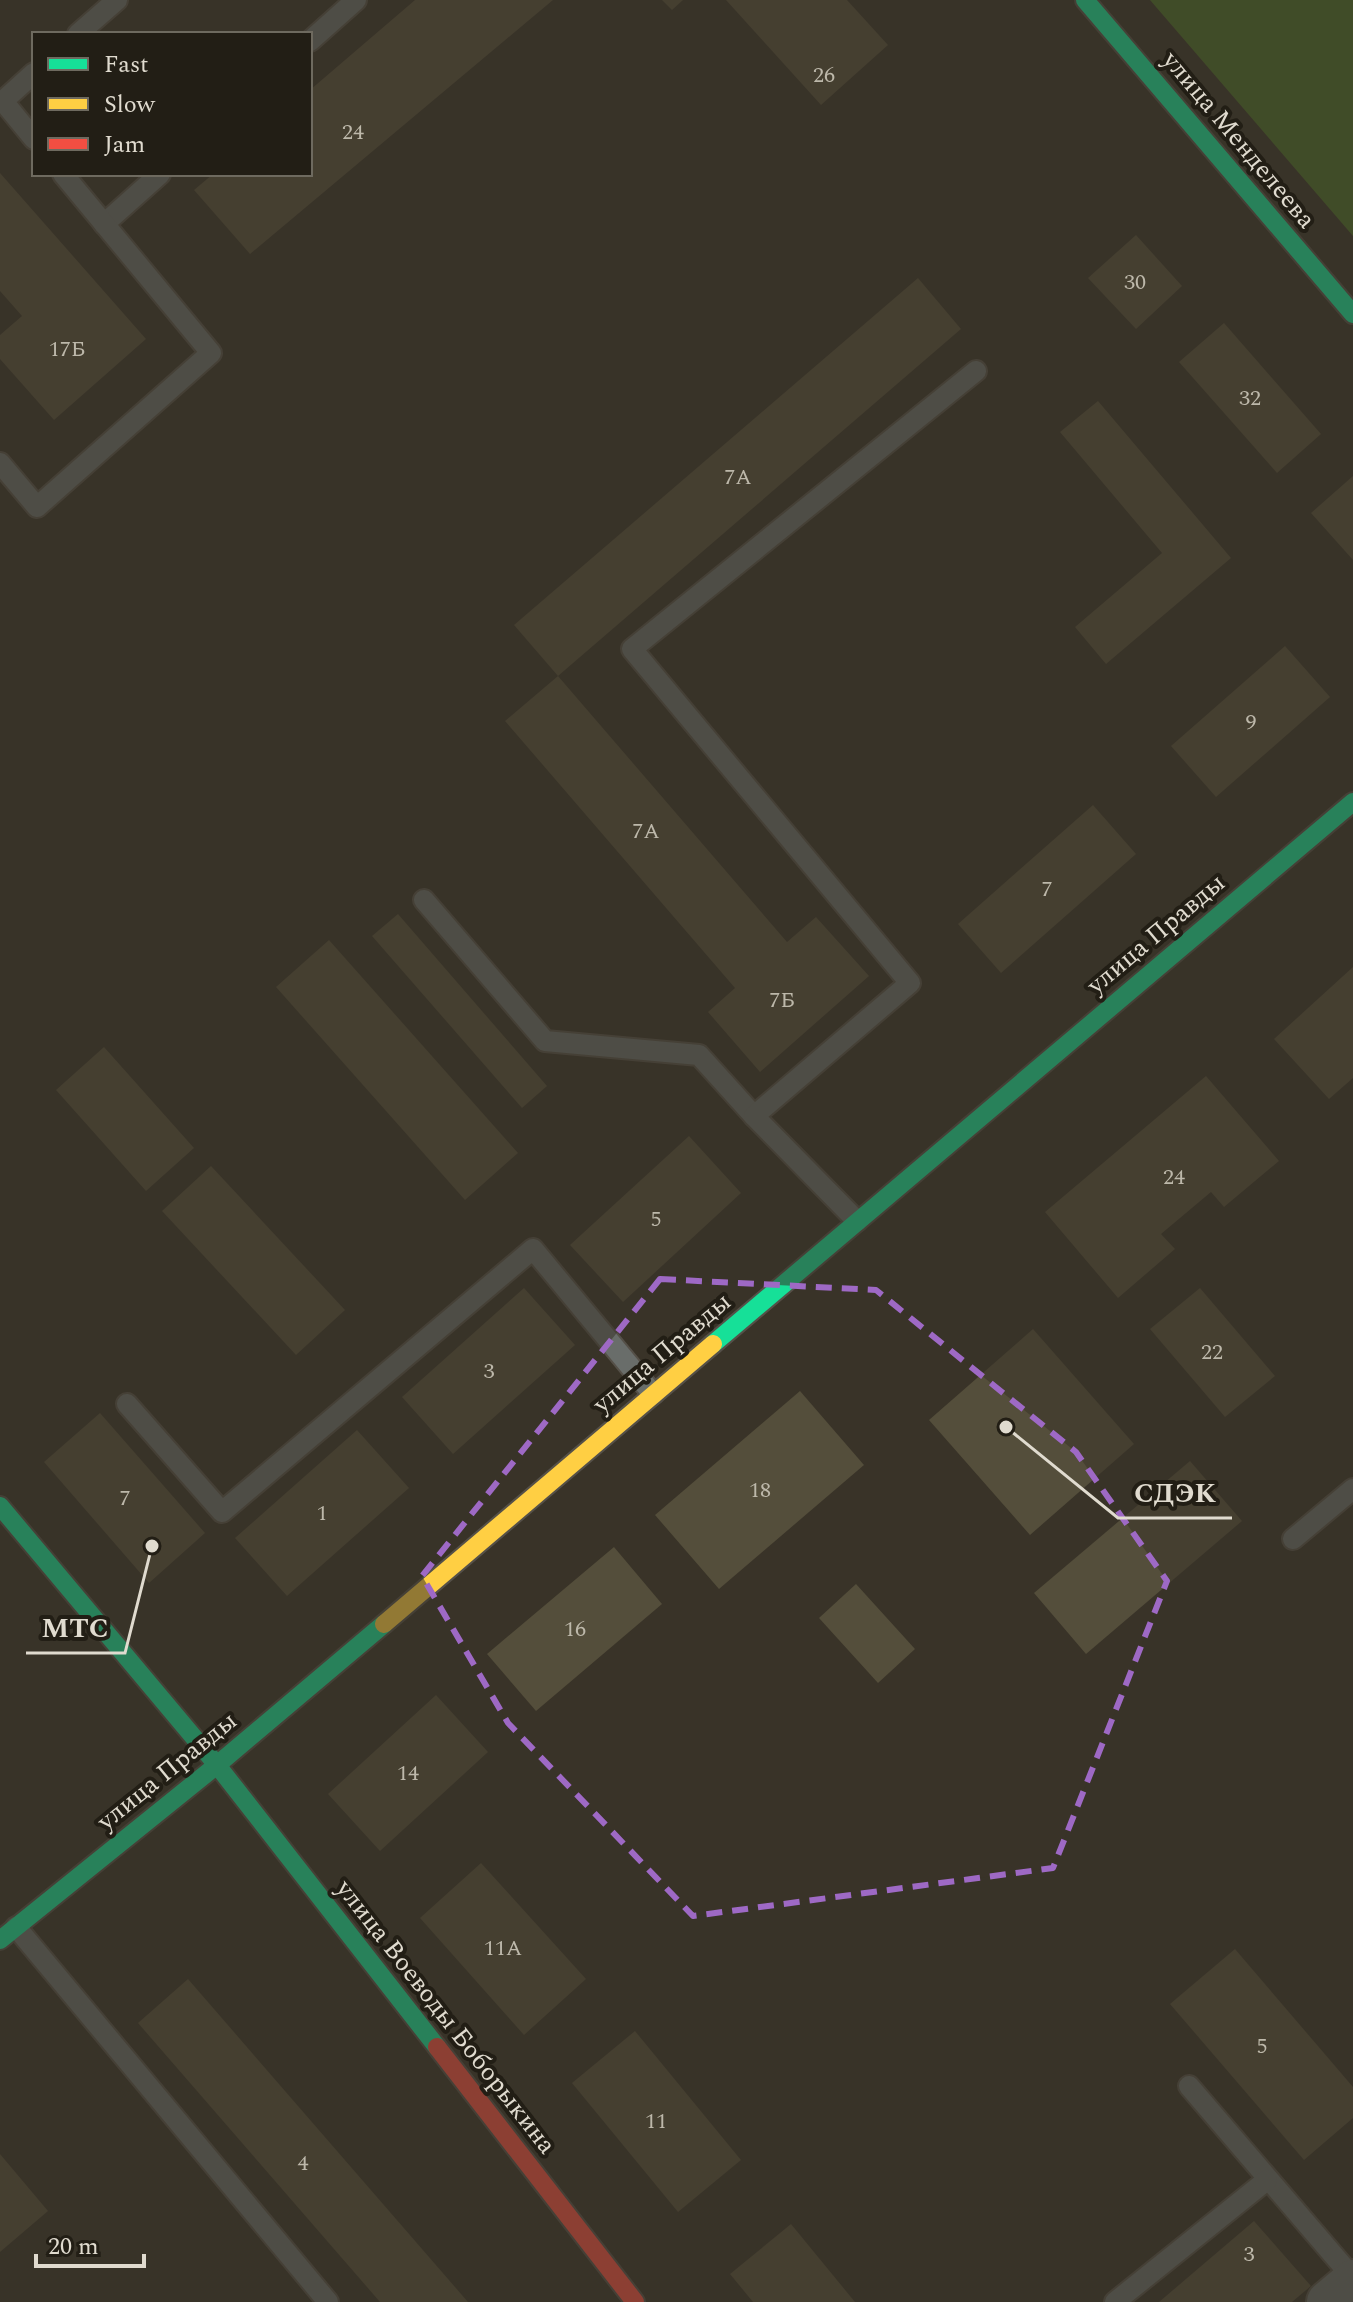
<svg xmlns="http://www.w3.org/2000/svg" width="1353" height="2302" font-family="Spectral,serif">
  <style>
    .forest { fill: #4b6a29 }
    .building { fill: #544e3b }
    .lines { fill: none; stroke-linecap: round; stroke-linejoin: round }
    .lane-casing { stroke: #555048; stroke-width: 24 }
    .street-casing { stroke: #555048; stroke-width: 46 }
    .fast-casing { stroke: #555048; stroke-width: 22 }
    .slow-casing { stroke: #555048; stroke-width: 22 }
    .jam-casing { stroke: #555048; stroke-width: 22 }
    .lane { stroke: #696d6a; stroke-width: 20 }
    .street { stroke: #696d6a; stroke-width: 42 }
    .fast { stroke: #16e098; stroke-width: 18 }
    .slow { stroke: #ffcf43; stroke-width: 18 }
    .jam { stroke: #f24e42; stroke-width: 18 }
    .marked { fill: none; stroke: #9e69c5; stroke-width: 6; stroke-dasharray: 16 10; stroke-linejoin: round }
    .labels { text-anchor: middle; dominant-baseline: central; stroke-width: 8; stroke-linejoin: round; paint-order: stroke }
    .number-label { font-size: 22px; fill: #bdb8aa }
    .street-label { font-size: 26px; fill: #e0dbcf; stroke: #221e15 }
    .leader { fill: none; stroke: #e0dbcf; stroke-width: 3 }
    .callout-dot { fill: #e0dbcf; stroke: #221e15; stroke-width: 3 }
    .callout-label { font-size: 28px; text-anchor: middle; font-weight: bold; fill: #e0dbcf; stroke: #221e15; stroke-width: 8; stroke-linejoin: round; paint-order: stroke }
  </style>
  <rect width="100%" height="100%" fill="#393328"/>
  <path class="forest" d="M 1150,0 L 1353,0 L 1353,236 Z"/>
  <g class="building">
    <path d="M 415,0 L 553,0 L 250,254 L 194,190 L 213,174 L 310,174 L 310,90 Z"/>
    <path d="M 662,0 L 683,0 L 672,10 Z"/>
    <path d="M 726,0 L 847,0 L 888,45 L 821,105 Z"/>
    <path d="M 0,173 L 146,339 L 54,420 L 0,359 L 0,335 L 22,316 L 0,291 Z"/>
    <path d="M 1136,235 L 1182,286 L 1136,329 L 1088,278 Z"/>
    <path d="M 918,278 L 961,329 L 558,676 L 514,625 Z"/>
    <path d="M 1224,323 L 1321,434 L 1277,473 L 1179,362 Z"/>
    <path d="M 1098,401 L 1231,558 L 1106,664 L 1075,627 L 1162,553 L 1060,432 Z"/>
    <path d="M 1353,476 L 1353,560 L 1311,513 Z"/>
    <path d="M 1285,646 L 1330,697 L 1216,797 L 1171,746 Z"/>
    <path d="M 558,676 L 787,942 L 816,917 L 869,976 L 760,1072 L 708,1012 L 735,988 L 505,721 Z"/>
    <path d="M 1093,805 L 1136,854 L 1001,973 L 958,924 Z"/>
    <path d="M 398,914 L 547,1086 L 522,1108 L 372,936 Z"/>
    <path d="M 329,940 L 518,1153 L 465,1200 L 276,987 Z"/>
    <path d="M 1353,967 L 1353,1078 L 1329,1099 L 1274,1039 Z"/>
    <path d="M 104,1047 L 194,1148 L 146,1191 L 56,1090 Z"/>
    <path d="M 1206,1076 L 1279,1161 L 1224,1207 L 1211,1192 L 1161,1234 L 1175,1249 L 1118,1298 L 1045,1212 Z"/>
    <path d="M 689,1136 L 741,1193 L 623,1302 L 570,1245 Z"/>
    <path d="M 211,1166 L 345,1310 L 296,1355 L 162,1211 Z"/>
    <path d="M 524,1288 L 575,1345 L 453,1454 L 402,1397 Z"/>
    <path d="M 1200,1288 L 1275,1376 L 1225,1417 L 1150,1329 Z"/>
    <path d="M 1033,1329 L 1134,1444 L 1030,1535 L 929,1420 Z"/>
    <path d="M 800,1391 L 864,1465 L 719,1589 L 655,1515 Z"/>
    <path d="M 100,1413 L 205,1533 L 149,1583 L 44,1462 Z"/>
    <path d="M 357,1430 L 409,1488 L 287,1596 L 235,1538 Z"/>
    <path d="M 1190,1461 L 1242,1521 L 1086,1654 L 1034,1593 Z"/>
    <path d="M 614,1547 L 662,1604 L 536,1711 L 487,1654 Z"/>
    <path d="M 856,1584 L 915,1649 L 878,1683 L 819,1618 Z"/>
    <path d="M 436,1695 L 488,1752 L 380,1851 L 328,1794 Z"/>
    <path d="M 481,1863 L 586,1979 L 524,2035 L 420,1918 Z"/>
    <path d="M 1235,1949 L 1353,2087 L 1353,2118 L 1304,2160 L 1170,2004 Z"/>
    <path d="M 188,1979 L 468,2302 L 380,2302 L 138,2023 Z"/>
    <path d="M 635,2031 L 741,2160 L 678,2212 L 572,2083 Z"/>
    <path d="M 0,2154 L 48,2211 L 0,2252 Z"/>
    <path d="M 1254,2221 L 1311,2286 L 1292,2302 L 1159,2302 Z"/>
    <path d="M 791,2224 L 855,2302 L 753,2302 L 730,2274 Z"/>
  </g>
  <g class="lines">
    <g class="lane-casing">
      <g id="lane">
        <path d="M 78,34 L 117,0"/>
        <path d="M 310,41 L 356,0"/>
        <path d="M 34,73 L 3,101 L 34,139"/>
        <path d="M 104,224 L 160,174"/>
        <path d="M 0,463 L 37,507 L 211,353 L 63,174"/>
        <path d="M 424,900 L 545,1041 L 699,1055 L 754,1116"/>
        <path d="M 857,1221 L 754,1116 L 910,983 L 632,649 L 976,371"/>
        <path d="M 127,1404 L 222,1512 L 533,1249 L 653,1394"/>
        <path d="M 1293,1539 L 1353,1489"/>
        <path d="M 16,1927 L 328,2302"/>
        <path d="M 1189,2086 L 1353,2278"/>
        <path d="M 1115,2302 L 1267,2180"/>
      </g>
    </g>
    <g class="street-casing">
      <path id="street" d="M 1328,2302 L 1353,2281"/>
    </g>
    <g class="fast-casing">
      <g id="fast">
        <path d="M 1085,0 L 1353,314"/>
        <path d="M 713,1344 L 1353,802"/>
        <path d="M 0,1506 L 217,1765 L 437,2047"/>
        <path d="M 0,1940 L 217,1765 L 384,1624"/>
      </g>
    </g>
    <g class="slow-casing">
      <path id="slow" d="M 384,1624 L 713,1344"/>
    </g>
    <g class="jam-casing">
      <path id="jam" d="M 437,2047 L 635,2302"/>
    </g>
    <use href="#lane" class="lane"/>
    <use href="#street" class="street"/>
    <use href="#fast" class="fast"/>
    <use href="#slow" class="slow"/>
    <use href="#jam" class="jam"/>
  </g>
  <path d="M0 0H1353V2302H0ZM 660,1279 L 876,1290 L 1076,1452 L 1167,1581 L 1053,1868 L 693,1916 L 508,1723 L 422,1576 Z" fill="#393328" fill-opacity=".55" fill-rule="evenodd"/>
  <path class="marked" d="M 660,1279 L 876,1290 L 1076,1452 L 1167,1581 L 1053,1868 L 693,1916 L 508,1723 L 422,1576 Z"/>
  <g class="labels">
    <g class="number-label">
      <text x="824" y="75">26</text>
      <text x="353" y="132">24</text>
      <text x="1135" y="282">30</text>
      <text x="67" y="349">17Б</text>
      <text x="1250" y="398">32</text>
      <text x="738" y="477">7А</text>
      <text x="1251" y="722">9</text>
      <text x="646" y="831">7А</text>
      <text x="1047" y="889">7</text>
      <text x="782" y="1000">7Б</text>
      <text x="1174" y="1177">24</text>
      <text x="656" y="1219">5</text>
      <text x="1212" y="1352">22</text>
      <text x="489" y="1371">3</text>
      <text x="760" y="1490">18</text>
      <text x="125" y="1498">7</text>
      <text x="322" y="1513">1</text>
      <text x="575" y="1629">16</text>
      <text x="408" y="1773">14</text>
      <text x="503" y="1948">11А</text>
      <text x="1262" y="2046">5</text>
      <text x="656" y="2121">11</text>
      <text x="303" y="2163">4</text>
      <text x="1249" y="2254">3</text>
    </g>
    <g class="street-label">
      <text transform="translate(1239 140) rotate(50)">улица Менделеева</text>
      <text transform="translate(1156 934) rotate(-40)">улица Правды</text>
      <text transform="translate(662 1353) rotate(-40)">улица Правды</text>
      <text transform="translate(167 1771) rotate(-39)">улица Правды</text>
      <text transform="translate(446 2017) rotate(52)">улица Воеводы Боборыкина</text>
    </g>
  </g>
  <path class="leader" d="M1006 1427L1118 1518H1232M152 1546L125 1653H26"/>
  <g class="callout-dot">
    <circle cx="1006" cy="1427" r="8"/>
    <circle cx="152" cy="1546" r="8"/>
  </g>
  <g class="callout-label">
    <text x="1175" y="1502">СДЭК</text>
    <text x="75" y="1637">МТС</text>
  </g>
  <rect x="32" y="32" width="280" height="144" fill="#221e15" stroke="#6e6a5f" stroke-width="2"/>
  <rect x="48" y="58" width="40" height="12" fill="#16e098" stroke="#6e6a5f" stroke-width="2"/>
  <text x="104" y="72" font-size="24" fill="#e0dbcf">Fast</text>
  <rect x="48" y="98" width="40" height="12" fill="#ffcf43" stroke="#6e6a5f" stroke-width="2"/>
  <text x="104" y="112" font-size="24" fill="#e0dbcf">Slow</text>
  <rect x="48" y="138" width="40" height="12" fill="#f24e42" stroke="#6e6a5f" stroke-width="2"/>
  <text x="104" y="152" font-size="24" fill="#e0dbcf">Jam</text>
  <path d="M36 2254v12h108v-12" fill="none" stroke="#e0dbcf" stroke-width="4"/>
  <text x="48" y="2254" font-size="24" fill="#e0dbcf" stroke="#221e15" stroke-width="6" paint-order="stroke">20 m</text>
</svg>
